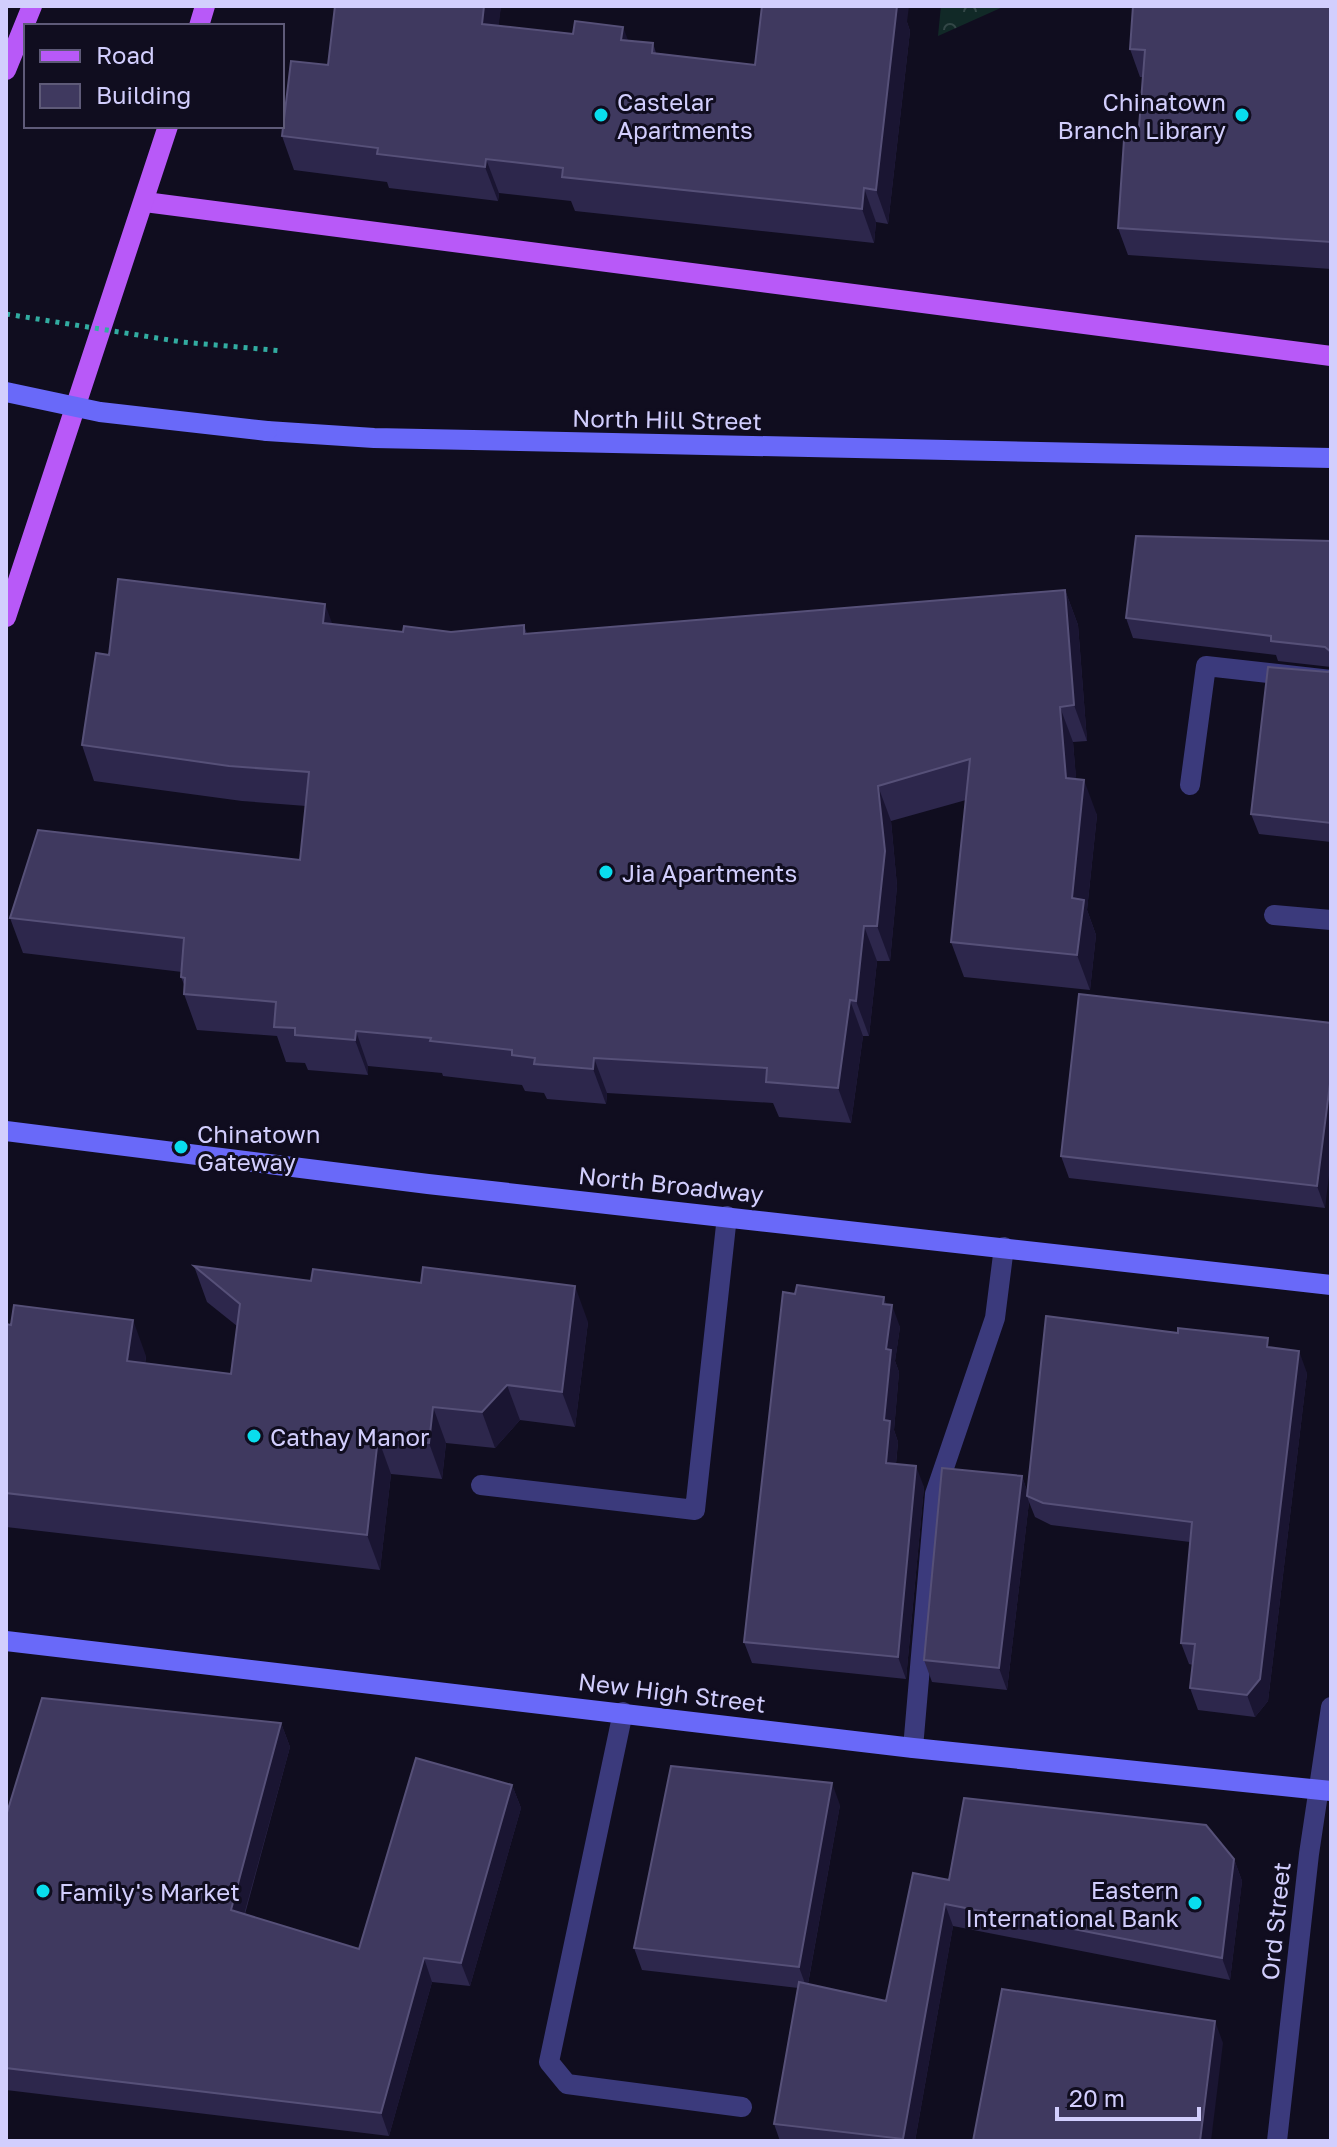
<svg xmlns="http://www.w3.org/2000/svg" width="1337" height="2147" font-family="'Golos Text',sans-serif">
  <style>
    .park { fill: url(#park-crowns) }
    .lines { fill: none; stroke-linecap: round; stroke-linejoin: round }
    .lane { stroke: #3b3a7c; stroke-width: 20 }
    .street { stroke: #3b3a7c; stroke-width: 20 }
    .secondary { stroke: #6969f9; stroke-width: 20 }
    .primary { stroke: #b859f8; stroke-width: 20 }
    .path-bridge { stroke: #32aca1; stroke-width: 5; stroke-dasharray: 4 6; stroke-linecap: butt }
    .secondary-bridge { stroke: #6969f9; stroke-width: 20 }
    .wall { fill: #2d274c }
    .shaded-wall { fill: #1a1532 }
    .building { fill: #3f395f; stroke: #565078; stroke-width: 2 }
    .poi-dot { fill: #09dded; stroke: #100d1f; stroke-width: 3 }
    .labels { text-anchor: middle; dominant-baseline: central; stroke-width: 6; stroke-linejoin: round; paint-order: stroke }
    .poi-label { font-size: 24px; fill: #d2cefd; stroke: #100d1f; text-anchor: start }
    .street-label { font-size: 24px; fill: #d2cefd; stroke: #100d1f }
  </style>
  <defs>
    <pattern id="park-crowns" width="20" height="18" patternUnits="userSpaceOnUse" patternTransform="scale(2)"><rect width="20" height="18" fill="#112927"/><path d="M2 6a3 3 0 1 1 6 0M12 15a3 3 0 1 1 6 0" fill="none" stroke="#334747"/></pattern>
  </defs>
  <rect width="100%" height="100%" fill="#100d1f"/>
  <path class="park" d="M 941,6 L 1005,6 L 938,36 Z"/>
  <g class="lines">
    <g class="lane">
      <path d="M 1190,785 L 1206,666 L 1331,680"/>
      <path d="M 1274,915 L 1331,920"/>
      <path d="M 481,1485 L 695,1510 L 727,1216"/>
      <path d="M 623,1712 L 549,2062 L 567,2084 L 742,2107"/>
      <path d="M 913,1748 L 935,1494 L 995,1318 L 1004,1247"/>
    </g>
    <path class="street" d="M 1277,2141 L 1309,1854 L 1331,1707"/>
    <g class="secondary">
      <path d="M 267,431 L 374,438 L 1331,458"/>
      <path d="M 6,1131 L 428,1184 L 1331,1285"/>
      <path d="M 6,1641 L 913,1748 L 1331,1791"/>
    </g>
    <g class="primary">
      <path d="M 199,26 L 205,6"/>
      <path d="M 6,70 L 32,6"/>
      <path d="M 145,202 L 1331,356"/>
      <path d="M 6,617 L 168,126"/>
    </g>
    <path class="path-bridge" d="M 6,314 L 182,342 L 283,351"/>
    <path class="secondary-bridge" d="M 6,392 L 100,412 L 267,431"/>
  </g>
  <g class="wall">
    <path d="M 335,6 L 501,6 L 498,26 L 653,43 L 656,53 L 755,65 L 907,22 L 910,31 L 888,224 L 876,222 L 874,243 L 575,211 L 571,201 L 499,193 L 498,201 L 389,188 L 387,182 L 294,170 L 282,136 L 328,65 Z"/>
    <path d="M 1331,6 L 1331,269 L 1128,255 L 1118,228 L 1139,127 L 1143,77 L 1140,77 L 1130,49 Z"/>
    <path d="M 1331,541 L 1331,667 L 1278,661 L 1276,655 L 1133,638 L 1126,618 Z"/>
    <path d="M 1065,590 L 1078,625 L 1087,741 L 1073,742 L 1076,779 L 1097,815 L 1087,910 L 1096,935 L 1090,990 L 964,977 L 951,942 L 966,800 L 891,821 L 897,886 L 890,961 L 877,961 L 869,1036 L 863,1036 L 851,1123 L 779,1117 L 773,1103 L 607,1093 L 606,1104 L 547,1099 L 544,1093 L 525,1091 L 522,1085 L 443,1076 L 442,1073 L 368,1066 L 368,1075 L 308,1070 L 305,1063 L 286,1062 L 277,1036 L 197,1030 L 184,994 L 185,987 L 181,977 L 182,972 L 23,953 L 10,918 L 300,860 L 306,806 L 242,801 L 94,781 L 82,745 L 109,655 L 333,624 L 403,632 L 451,632 L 524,625 L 527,634 Z"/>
    <path d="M 1331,670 L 1331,842 L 1259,834 L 1251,814 Z"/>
    <path d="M 1331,1023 L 1325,1208 L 1069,1178 L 1061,1156 Z"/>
    <path d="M 194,1266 L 588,1322 L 575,1427 L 520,1420 L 495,1448 L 446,1443 L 442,1479 L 391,1474 L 380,1570 L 6,1527 L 6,1324 L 146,1356 L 145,1364 L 231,1374 L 237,1326 L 207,1302 Z"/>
    <path d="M 795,1294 L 884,1297 L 886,1304 L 900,1327 L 895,1361 L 899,1372 L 894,1430 L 898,1442 L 896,1464 L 924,1487 L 906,1679 L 752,1663 L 744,1642 Z"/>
    <path d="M 1271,1347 L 1307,1373 L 1268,1701 L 1255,1717 L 1198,1710 L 1190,1688 L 1193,1665 L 1189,1664 L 1181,1643 L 1190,1542 L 1051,1525 L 1035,1517 L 1029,1502 L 1007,1690 L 932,1682 L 924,1660 L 1022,1476 L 1027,1491 Z"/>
    <path d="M 281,1723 L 290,1747 L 245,1914 L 359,1949 L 512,1785 L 521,1808 L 470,1986 L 432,1982 L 389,2136 L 6,2090 L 6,1816 Z"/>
    <path d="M 840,1805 L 808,1984 L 886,2001 L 949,1880 L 1234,1859 L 1242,1881 L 1230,1980 L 953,1926 L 915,2141 L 780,2141 L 774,2124 L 798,1988 L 642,1970 L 634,1948 Z"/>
  </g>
  <g class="shaded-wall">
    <path d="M 484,6 L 501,6 L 495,58 L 482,24 Z"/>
    <path d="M 897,6 L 909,6 L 907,22 L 910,31 L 888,224 L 876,190 Z"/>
    <path d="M 623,27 L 636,61 L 621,40 Z"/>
    <path d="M 486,159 L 499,193 L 498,201 L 485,167 Z"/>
    <path d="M 864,188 L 876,222 L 874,243 L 862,209 Z"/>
    <path d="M 1065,590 L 1078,625 L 1087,741 L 1074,705 Z"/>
    <path d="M 325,604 L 338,639 L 323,623 Z"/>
    <path d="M 1060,707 L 1073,742 L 1079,813 L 1066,778 Z"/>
    <path d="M 1084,780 L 1097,815 L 1087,910 L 1096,935 L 1090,990 L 1077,955 L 1072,898 Z"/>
    <path d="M 878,786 L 891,821 L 897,886 L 890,961 L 877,926 Z"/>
    <path d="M 864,926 L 877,961 L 869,1036 L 856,1001 Z"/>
    <path d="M 850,1000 L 863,1036 L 851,1123 L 838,1088 Z"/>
    <path d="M 356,1031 L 368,1066 L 368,1075 L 355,1040 Z"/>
    <path d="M 594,1058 L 607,1093 L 606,1104 L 593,1069 Z"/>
    <path d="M 1331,1076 L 1331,1160 L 1325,1208 L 1317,1186 Z"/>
    <path d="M 575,1286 L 588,1322 L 575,1427 L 562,1392 Z"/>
    <path d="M 884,1297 L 890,1316 L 892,1305 L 900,1327 L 895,1361 L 899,1372 L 894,1430 L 898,1442 L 894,1484 L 886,1463 L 884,1420 L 886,1349 Z"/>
    <path d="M 133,1320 L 146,1356 L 140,1397 L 127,1361 Z"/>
    <path d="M 1299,1351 L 1307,1373 L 1268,1701 L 1255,1717 L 1247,1695 Z"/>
    <path d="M 507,1385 L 520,1420 L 495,1448 L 482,1412 Z"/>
    <path d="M 433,1407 L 446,1443 L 442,1479 L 429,1443 Z"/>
    <path d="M 378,1438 L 391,1474 L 380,1570 L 367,1535 Z"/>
    <path d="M 916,1466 L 924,1487 L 906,1679 L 898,1657 Z"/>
    <path d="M 1022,1476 L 1029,1497 L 1027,1496 L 1029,1502 L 1007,1690 L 999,1668 Z"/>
    <path d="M 281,1723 L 290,1747 L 239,1933 L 231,1910 Z"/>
    <path d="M 832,1783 L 840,1805 L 807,1989 L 799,1967 Z"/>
    <path d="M 512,1785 L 521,1808 L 470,1986 L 461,1963 Z"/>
    <path d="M 1234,1859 L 1242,1881 L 1230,1980 L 1222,1958 Z"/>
    <path d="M 945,1904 L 953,1926 L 915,2141 L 904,2141 L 903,2139 Z"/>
    <path d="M 424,1958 L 432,1982 L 389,2136 L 381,2113 Z"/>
    <path d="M 1215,2021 L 1223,2043 L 1211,2141 L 1200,2141 Z"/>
  </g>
  <g class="building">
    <path d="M 335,6 L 484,6 L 482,24 L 573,34 L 575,21 L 623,27 L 621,40 L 653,43 L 652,53 L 755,65 L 762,6 L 897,6 L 876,190 L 864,188 L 862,209 L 562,177 L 563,168 L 486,159 L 485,167 L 377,154 L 378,148 L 282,136 L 291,61 L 328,65 Z"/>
    <path d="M 1133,6 L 1331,6 L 1331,242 L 1118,228 L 1125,125 L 1139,127 L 1145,50 L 1130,49 Z"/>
    <path d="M 1136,536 L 1331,541 L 1331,652 L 1325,647 L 1271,641 L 1271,636 L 1126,618 Z"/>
    <path d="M 118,579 L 325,604 L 323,623 L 403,632 L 404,626 L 451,632 L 524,625 L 524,634 L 1065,590 L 1074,705 L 1060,707 L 1066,778 L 1084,780 L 1072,898 L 1084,900 L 1077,955 L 951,942 L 970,759 L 878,786 L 885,851 L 877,926 L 864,926 L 856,1001 L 850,1000 L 838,1088 L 766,1082 L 767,1068 L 594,1058 L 593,1069 L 534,1064 L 535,1058 L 512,1055 L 512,1050 L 430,1041 L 431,1038 L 356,1031 L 355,1040 L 295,1035 L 295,1028 L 274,1027 L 276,1002 L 184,994 L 185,978 L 181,977 L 184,938 L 10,918 L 38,830 L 300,860 L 309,772 L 229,766 L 82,745 L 96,653 L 109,655 Z"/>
    <path d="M 1268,667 L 1328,672 L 1331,670 L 1331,823 L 1251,814 Z"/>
    <path d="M 1079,994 L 1331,1023 L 1331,1076 L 1317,1186 L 1061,1156 Z"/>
    <path d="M 194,1266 L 311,1281 L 313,1269 L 421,1283 L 423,1267 L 575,1286 L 562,1392 L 507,1385 L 482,1412 L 433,1407 L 429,1443 L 378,1438 L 367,1535 L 6,1493 L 6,1324 L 11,1325 L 14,1305 L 133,1320 L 127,1361 L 231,1374 L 240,1304 Z"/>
    <path d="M 797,1285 L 884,1297 L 883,1304 L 892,1305 L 886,1349 L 891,1350 L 884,1420 L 890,1421 L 886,1463 L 916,1466 L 898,1657 L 744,1642 L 783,1292 L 795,1294 Z"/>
    <path d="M 1046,1316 L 1178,1333 L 1178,1328 L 1268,1338 L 1267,1347 L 1299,1351 L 1260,1679 L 1247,1695 L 1190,1688 L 1195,1644 L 1181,1643 L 1192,1522 L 1043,1503 L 1027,1496 Z"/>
    <path d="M 942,1468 L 1022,1476 L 999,1668 L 924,1660 Z"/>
    <path d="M 42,1698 L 281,1723 L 231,1910 L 359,1949 L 416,1758 L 512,1785 L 461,1963 L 424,1958 L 381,2113 L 6,2068 L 6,1816 Z"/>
    <path d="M 671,1766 L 832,1783 L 799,1967 L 634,1948 Z"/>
    <path d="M 964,1798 L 1206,1825 L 1234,1859 L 1222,1958 L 945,1904 L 903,2139 L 774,2124 L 799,1982 L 886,2001 L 913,1873 L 949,1880 Z"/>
    <path d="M 1002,1989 L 1215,2021 L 1200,2141 L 973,2141 Z"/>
  </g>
  <g class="poi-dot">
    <circle cx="601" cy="115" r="8"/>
    <circle cx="1242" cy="115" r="8"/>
    <circle cx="606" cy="872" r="8"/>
    <circle cx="181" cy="1147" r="8"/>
    <circle cx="254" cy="1436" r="8"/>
    <circle cx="43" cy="1891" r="8"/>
    <circle cx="1195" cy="1903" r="8"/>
  </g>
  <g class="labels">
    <g class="poi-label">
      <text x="617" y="101">Castelar<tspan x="617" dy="28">Apartments</tspan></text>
      <text x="1226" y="101" text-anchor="end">Chinatown<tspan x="1226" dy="28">Branch Library</tspan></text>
      <text x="622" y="872">Jia Apartments</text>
      <text x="197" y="1133">Chinatown<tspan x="197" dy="28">Gateway</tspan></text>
      <text x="270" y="1436">Cathay Manor</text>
      <text x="1179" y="1889" text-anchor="end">Eastern<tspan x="1179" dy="28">International Bank</tspan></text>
      <text x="59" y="1891">Family's Market</text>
    </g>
    <g class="street-label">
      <text transform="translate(667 419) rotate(1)">North Hill Street</text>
      <text transform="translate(671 1184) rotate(6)">North Broadway</text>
      <text transform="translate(672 1692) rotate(7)">New High Street</text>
      <text transform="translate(1275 1921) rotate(-84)">Ord Street</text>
    </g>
  </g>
  <rect width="1337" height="2147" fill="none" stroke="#d2cefd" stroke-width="16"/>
  <rect x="24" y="24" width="260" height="104" fill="#100d1f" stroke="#5e5a78" stroke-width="2"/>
  <rect x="40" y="50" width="40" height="12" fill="#b859f8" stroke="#5e5a78" stroke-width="2"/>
  <text x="96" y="64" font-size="24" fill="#d2cefd">Road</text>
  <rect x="40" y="84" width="40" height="24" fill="#3f395f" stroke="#5e5a78" stroke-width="2"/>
  <text x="96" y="104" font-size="24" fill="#d2cefd">Building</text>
  <path d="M1057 2107v12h142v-12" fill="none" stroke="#d2cefd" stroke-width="4"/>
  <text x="1069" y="2107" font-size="24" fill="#d2cefd" stroke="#100d1f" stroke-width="6" paint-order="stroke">20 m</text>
</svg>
